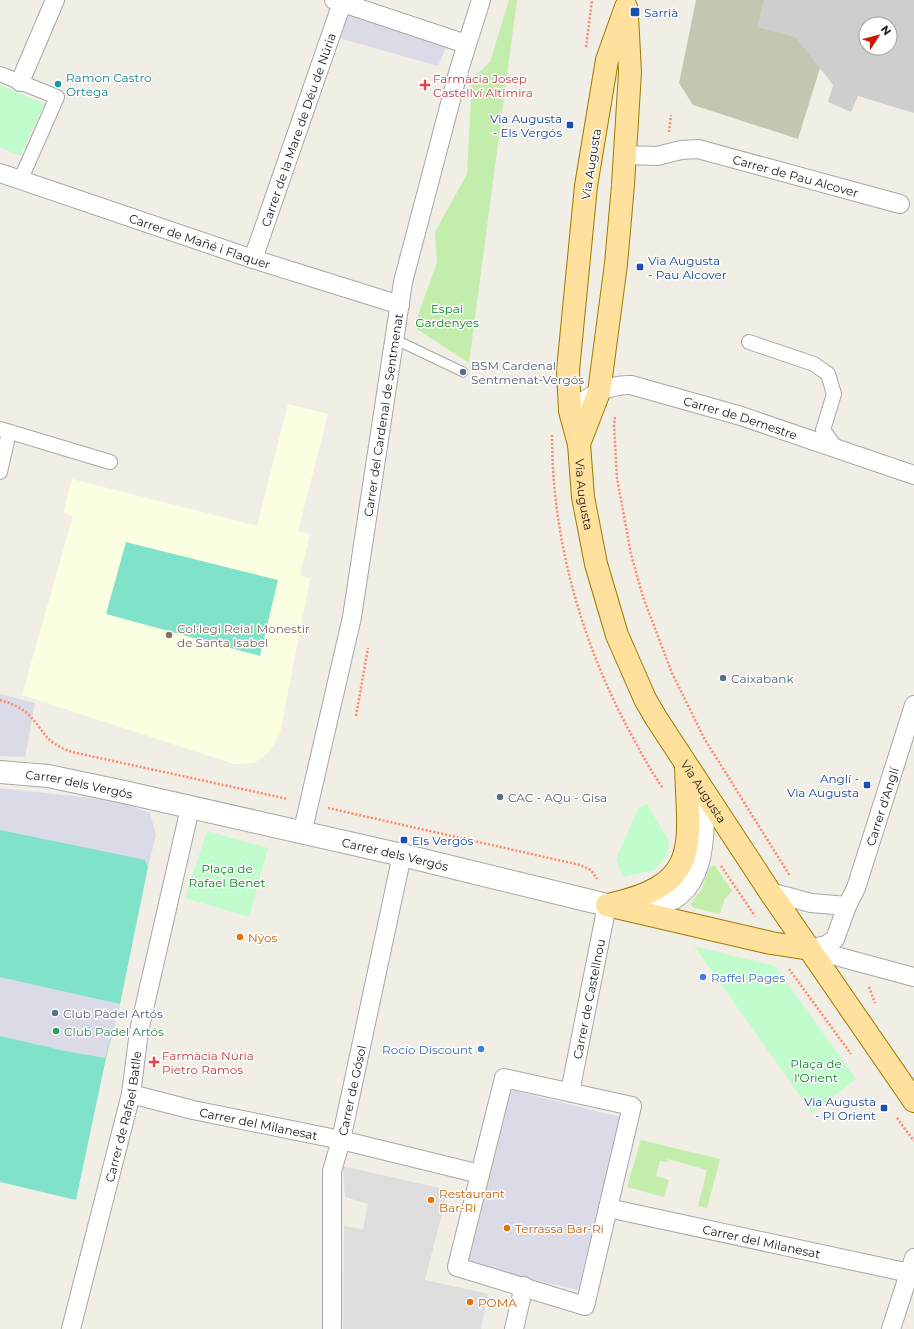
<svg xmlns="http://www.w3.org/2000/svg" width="914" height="1329" font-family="Montserrat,sans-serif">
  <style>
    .residential { fill: #dedddd }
    .education { fill: #fbffe1 }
    .religious { fill: #cecece; fill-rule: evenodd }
    .construction { fill: #c4c6b1 }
    .grass { fill: #c3edaa }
    .park { fill: #c1fccd }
    .pitch { fill: #80e3c9 }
    .plaza { fill: #dbdae7 }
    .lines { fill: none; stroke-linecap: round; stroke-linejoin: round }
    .service-casing { stroke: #a7a7a7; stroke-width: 11 }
    .pedestrian-casing { stroke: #a7a7a7; stroke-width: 16 }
    .minor-casing { stroke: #a7a7a7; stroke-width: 20 }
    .tertiary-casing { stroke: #a7a7a7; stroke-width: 24 }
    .primary-casing { stroke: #9c7a00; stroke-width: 24 }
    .path { stroke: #ff8969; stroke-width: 2.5; stroke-dasharray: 2 2; stroke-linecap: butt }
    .service { stroke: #fff; stroke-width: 9 }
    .pedestrian { stroke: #fff; stroke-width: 14 }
    .minor { stroke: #fff; stroke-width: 18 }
    .tertiary { stroke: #fff; stroke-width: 22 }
    .primary { stroke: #ffe09d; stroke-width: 22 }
    .transit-dot { fill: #1a4fb4; stroke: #fff; stroke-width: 1.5 }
    .culture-dot { fill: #0f9aa8; stroke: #fff; stroke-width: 1.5 }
    .health-dot { fill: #e0444e; stroke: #fff; stroke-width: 1.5 }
    .service-dot { fill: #5c6f8a; stroke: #fff; stroke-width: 1.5 }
    .education-dot { fill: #8d6e63; stroke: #fff; stroke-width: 1.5 }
    .food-dot { fill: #e8710a; stroke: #fff; stroke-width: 1.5 }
    .shop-dot { fill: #3f7fe0; stroke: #fff; stroke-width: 1.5 }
    .leisure-dot { fill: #2e9e5b; stroke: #fff; stroke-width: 1.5 }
    .labels { text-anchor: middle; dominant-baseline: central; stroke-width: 3; stroke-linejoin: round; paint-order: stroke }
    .transit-label { font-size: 12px; fill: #164399; stroke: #fff; text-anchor: start }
    .culture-label { font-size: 12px; fill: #0d838f; stroke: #fff; text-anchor: start }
    .health-label { font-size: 12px; fill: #be3a42; stroke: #fff; text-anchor: start }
    .street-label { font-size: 12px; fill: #202020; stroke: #fff }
    .park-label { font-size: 12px; fill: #06851f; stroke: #fff }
    .service-label { font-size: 12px; fill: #4e5e75; stroke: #fff; text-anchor: start }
    .education-label { font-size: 12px; fill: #785e54; stroke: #fff; text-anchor: start }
    .food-label { font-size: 12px; fill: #c56008; stroke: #fff; text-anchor: start }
    .shop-label { font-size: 12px; fill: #366cbe; stroke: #fff; text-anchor: start }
    .leisure-label { font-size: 12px; fill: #27864d; stroke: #fff; text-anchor: start }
  </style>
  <rect width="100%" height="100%" fill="#f1eee6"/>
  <path class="residential" d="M 343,1166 L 448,1190 L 425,1280 L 488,1294 L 481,1329 L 343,1329 L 344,1226 L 363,1229 L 368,1204 L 345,1197 Z"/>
  <path class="education" d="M 288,404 L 328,414 L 298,531 L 310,535 L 300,575 L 310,579 L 280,733 L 275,743 L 267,754 L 254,763 L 234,764 L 22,695 L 73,516 L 63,513 L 72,479 L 257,526 Z"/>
  <path class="religious" d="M 764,0 L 914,0 L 914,113 L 858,96 L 851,112 L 828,102 L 833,85 L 796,37 L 758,27 ZM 866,24 L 890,24 L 890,48 L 866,48 Z"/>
  <path class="construction" d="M 696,0 L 764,0 L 758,27 L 796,37 L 820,68 L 798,139 L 693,105 L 679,83 Z"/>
  <g class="grass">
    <path d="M 509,0 L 517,0 L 469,363 L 417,329 L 418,315 L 437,263 L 435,232 L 467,174 L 472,79 L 490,62 Z"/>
    <path d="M 714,865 L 716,867 L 732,891 L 724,900 L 720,914 L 694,908 L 690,904 L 702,889 L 708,870 Z"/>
    <path d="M 641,1140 L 720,1159 L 707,1208 L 698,1206 L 707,1170 L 668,1159 L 667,1162 L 660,1161 L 656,1176 L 669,1180 L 664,1197 L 627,1187 Z"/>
  </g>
  <g class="park">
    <path d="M 0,85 L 45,104 L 20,156 L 0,147 Z"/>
    <path d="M 647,804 L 669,841 L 668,853 L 655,870 L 623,877 L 616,859 L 639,807 Z"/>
    <path d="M 207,831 L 268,848 L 249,917 L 185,898 Z"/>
    <path d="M 694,946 L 775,966 L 856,1079 L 812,1113 Z"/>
  </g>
  <g class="pitch">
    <path d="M 126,542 L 278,580 L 260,656 L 106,614 Z"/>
    <path d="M 0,816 L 143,854 L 148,867 L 120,1004 L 106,1058 L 76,1200 L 0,1182 Z"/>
  </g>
  <g class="plaza">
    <path d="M 343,0 L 361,0 L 453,31 L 438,66 L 332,36 Z"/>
    <path d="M 0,694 L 35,703 L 25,757 L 0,756 Z"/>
    <path d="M 0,788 L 118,801 L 150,813 L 156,835 L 148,867 L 146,860 L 0,830 Z"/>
    <path d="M 0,977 L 120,1004 L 105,1058 L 65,1051 L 0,1036 Z"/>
    <path d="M 511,1090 L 620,1117 L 578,1290 L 468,1264 Z"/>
  </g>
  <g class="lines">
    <g class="service-casing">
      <path id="service" d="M 394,339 L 463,372"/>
    </g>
    <g class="pedestrian-casing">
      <g id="pedestrian">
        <path d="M 0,74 L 57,97 L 20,181"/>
        <path d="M 749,342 L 814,364 L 828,374 L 834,394 L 823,430 L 836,448"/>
        <path d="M 0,429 L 110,462"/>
        <path d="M 0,472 L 9,432"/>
      </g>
    </g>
    <g class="minor-casing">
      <g id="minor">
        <path d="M 334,0 L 466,44"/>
        <path d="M 20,82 L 55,0"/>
        <path id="s1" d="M 625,155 L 657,156 L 681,150 L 698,149 L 900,204"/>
        <path id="s2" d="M 0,173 L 253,259 L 400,305"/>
        <path id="s3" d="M 253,259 L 343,0"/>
        <path id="s4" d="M 570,411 C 588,397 607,384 631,385 L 741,416 L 914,475"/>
        <path id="s5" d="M 302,834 L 352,617 L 403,282 L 458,73 L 481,0"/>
        <path d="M 770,892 L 811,903 L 847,906"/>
        <path id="s6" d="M 810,949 L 826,945 L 835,939 L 847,906 L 856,888 L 914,705"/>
        <path d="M 810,949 L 914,977"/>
        <path d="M 504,1078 L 632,1106 L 585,1306 L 457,1267 Z"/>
        <path id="s7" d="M 570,1092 L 607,905 C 621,907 635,910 649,908 C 708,901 706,837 704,792"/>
        <path id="s8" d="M 131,1094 L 193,1110 L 341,1140 L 480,1174"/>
        <path id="s9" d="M 608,1208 L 914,1274"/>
        <path id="s10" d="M 71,1329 L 131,1094 L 139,1031 L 190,808"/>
        <path id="s11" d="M 332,1329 L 332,1171 L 341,1140 L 402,855"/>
        <path d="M 514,1329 L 524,1286"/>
        <path d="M 891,1329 L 914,1258"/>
      </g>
    </g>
    <g class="tertiary-casing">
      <g id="tertiary">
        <path id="s12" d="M 0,772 L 48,776 L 124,792 L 402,855 L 607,905"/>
      </g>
    </g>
    <g class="primary-casing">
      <g id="primary">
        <path id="s13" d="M 626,7 L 607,60 L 586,186 L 568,370 L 570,411 L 579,444 L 583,497 L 596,564 L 617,635 L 645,699 L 656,718 L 770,892 L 914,1101"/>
        <path d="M 579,444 L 599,392 L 616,264 L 623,185 L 630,72 L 627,16"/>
        <path d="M 612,904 C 703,884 688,843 686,766"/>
        <path d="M 607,905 L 771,943 L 810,949"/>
      </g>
    </g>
    <g class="path">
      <path d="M 586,47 L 592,0"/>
      <path d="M 669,132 L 671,115"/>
      <path d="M 615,417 L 614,426 L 617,478 L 631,554 L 643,597 L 672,673 L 704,738 L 790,876"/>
      <path d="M 552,435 C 552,540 582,645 632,736 C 642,754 651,772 663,788"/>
      <path d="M 0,700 C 10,703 20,707 28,714 C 47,733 42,741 72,752 L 288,799"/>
      <path d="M 356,716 L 368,648"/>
      <path d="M 328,808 L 580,865 L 591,870 L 597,879"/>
      <path d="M 721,866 L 755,916"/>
      <path d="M 789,969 L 851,1054"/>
      <path d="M 869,987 L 875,1003"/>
      <path d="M 897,1118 L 914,1141"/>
    </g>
    <use href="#service" class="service"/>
    <use href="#pedestrian" class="pedestrian"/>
    <use href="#minor" class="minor"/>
    <use href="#tertiary" class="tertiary"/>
    <use href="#primary" class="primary"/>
  </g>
  <g class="transit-dot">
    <rect x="630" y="7" width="10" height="10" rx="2"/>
    <rect x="566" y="121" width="8" height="8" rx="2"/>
    <rect x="636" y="263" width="8" height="8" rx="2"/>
    <rect x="863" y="781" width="8" height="8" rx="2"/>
    <rect x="400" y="836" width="8" height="8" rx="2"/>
    <rect x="880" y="1104" width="8" height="8" rx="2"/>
  </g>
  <circle class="culture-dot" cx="58" cy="84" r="4"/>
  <g class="health-dot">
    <path d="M423 79h4v4h4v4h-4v4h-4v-4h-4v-4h4z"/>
    <path d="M152 1056h4v4h4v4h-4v4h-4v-4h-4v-4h4z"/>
  </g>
  <g class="service-dot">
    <circle cx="463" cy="372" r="4"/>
    <circle cx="723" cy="678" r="4"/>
    <circle cx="500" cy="797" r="4"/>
    <circle cx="55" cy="1013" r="4"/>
  </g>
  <circle class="education-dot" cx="169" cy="635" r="4"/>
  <g class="food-dot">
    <circle cx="240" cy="937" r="4"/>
    <circle cx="431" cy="1200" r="4"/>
    <circle cx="507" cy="1228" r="4"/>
    <circle cx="470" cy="1302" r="4"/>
  </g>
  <g class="shop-dot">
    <circle cx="703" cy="977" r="4"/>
    <circle cx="481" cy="1049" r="4"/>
  </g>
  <circle class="leisure-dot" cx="56" cy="1031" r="4"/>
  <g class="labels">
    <g class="transit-label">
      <text x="644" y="12">Sarrià</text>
      <text x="562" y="118" text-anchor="end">Via Augusta<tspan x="562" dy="14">- Els Vergós</tspan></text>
      <text x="648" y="260">Via Augusta<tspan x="648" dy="14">- Pau Alcover</tspan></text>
      <text x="859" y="778" text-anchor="end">Anglí -<tspan x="859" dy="14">Via Augusta</tspan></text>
      <text x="412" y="840">Els Vergós</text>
      <text x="876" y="1101" text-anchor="end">Via Augusta<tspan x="876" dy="14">- Pl Orient</tspan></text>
    </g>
    <g class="culture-label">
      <text x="66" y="77">Ramon Castro<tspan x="66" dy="14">Ortega</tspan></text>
    </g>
    <g class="health-label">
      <text x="433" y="78">Farmàcia Josep<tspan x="433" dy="14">Castellví Altimira</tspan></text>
      <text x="162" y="1055">Farmàcia Núria<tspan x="162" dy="14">Pietro Ramos</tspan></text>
    </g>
    <g class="street-label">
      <text stroke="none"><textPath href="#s3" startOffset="137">Carrer de la Mare de Déu de Núria</textPath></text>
      <text transform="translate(591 164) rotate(-81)">Via Augusta</text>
      <text stroke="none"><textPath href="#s1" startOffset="175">Carrer de Pau Alcover</textPath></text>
      <text stroke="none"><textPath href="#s2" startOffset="211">Carrer de Mañé i Flaquer</textPath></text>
      <text stroke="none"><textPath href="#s5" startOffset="427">Carrer del Cardenal de Sentmenat</textPath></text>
      <text stroke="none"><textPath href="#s4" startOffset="182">Carrer de Demestre</textPath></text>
      <text stroke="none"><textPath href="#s13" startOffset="495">Via Augusta</textPath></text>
      <text stroke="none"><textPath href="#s12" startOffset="80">Carrer dels Vergós</textPath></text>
      <text stroke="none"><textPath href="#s13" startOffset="819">Via Augusta</textPath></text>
      <text stroke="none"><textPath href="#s6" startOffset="168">Carrer d'Anglí</textPath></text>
      <text stroke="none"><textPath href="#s12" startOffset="404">Carrer dels Vergós</textPath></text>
      <text stroke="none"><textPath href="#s7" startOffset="95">Carrer de Castellnou</textPath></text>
      <text stroke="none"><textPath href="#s11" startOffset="241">Carrer de Gósol</textPath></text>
      <text stroke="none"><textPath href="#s10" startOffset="219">Carrer de Rafael Batlle</textPath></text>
      <text stroke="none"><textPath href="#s8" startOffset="131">Carrer del Milanesat</textPath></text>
      <text stroke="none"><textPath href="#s9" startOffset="157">Carrer del Milanesat</textPath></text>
    </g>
    <g class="park-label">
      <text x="447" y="308">Espai<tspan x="447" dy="14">Gardenyes</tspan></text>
      <text x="227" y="868">Plaça de<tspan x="227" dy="14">Rafael Benet</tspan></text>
      <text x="816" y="1063">Plaça de<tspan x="816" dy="14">l'Orient</tspan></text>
    </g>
    <g class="service-label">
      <text x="471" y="365">BSM Cardenal<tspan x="471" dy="14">Sentmenat-Vergós</tspan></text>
      <text x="731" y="678">Caixabank</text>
      <text x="508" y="797">CAC - AQu - Gisa</text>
      <text x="63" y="1013">Club Pàdel Artós</text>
    </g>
    <g class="education-label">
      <text x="177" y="628">Col·legi Reial Monestir<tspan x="177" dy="14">de Santa Isabel</tspan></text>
    </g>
    <g class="food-label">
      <text x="248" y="937">Nýos</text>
      <text x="439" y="1193">Restaurant<tspan x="439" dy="14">Bar-Ri</tspan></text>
      <text x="515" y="1228">Terrassa Bar-Ri</text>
      <text x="478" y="1302">POMA</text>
    </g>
    <g class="shop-label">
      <text x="711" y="977">Raffel Pages</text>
      <text x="473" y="1049" text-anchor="end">Rocío Discount</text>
    </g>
    <g class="leisure-label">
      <text x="64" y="1031">Club Padel Artós</text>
    </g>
  </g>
  <g transform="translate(878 36) rotate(54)"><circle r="19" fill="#ffffff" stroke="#a6a6a6"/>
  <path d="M0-3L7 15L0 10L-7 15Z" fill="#d01800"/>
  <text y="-6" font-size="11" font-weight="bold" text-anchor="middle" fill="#202020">N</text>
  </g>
</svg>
